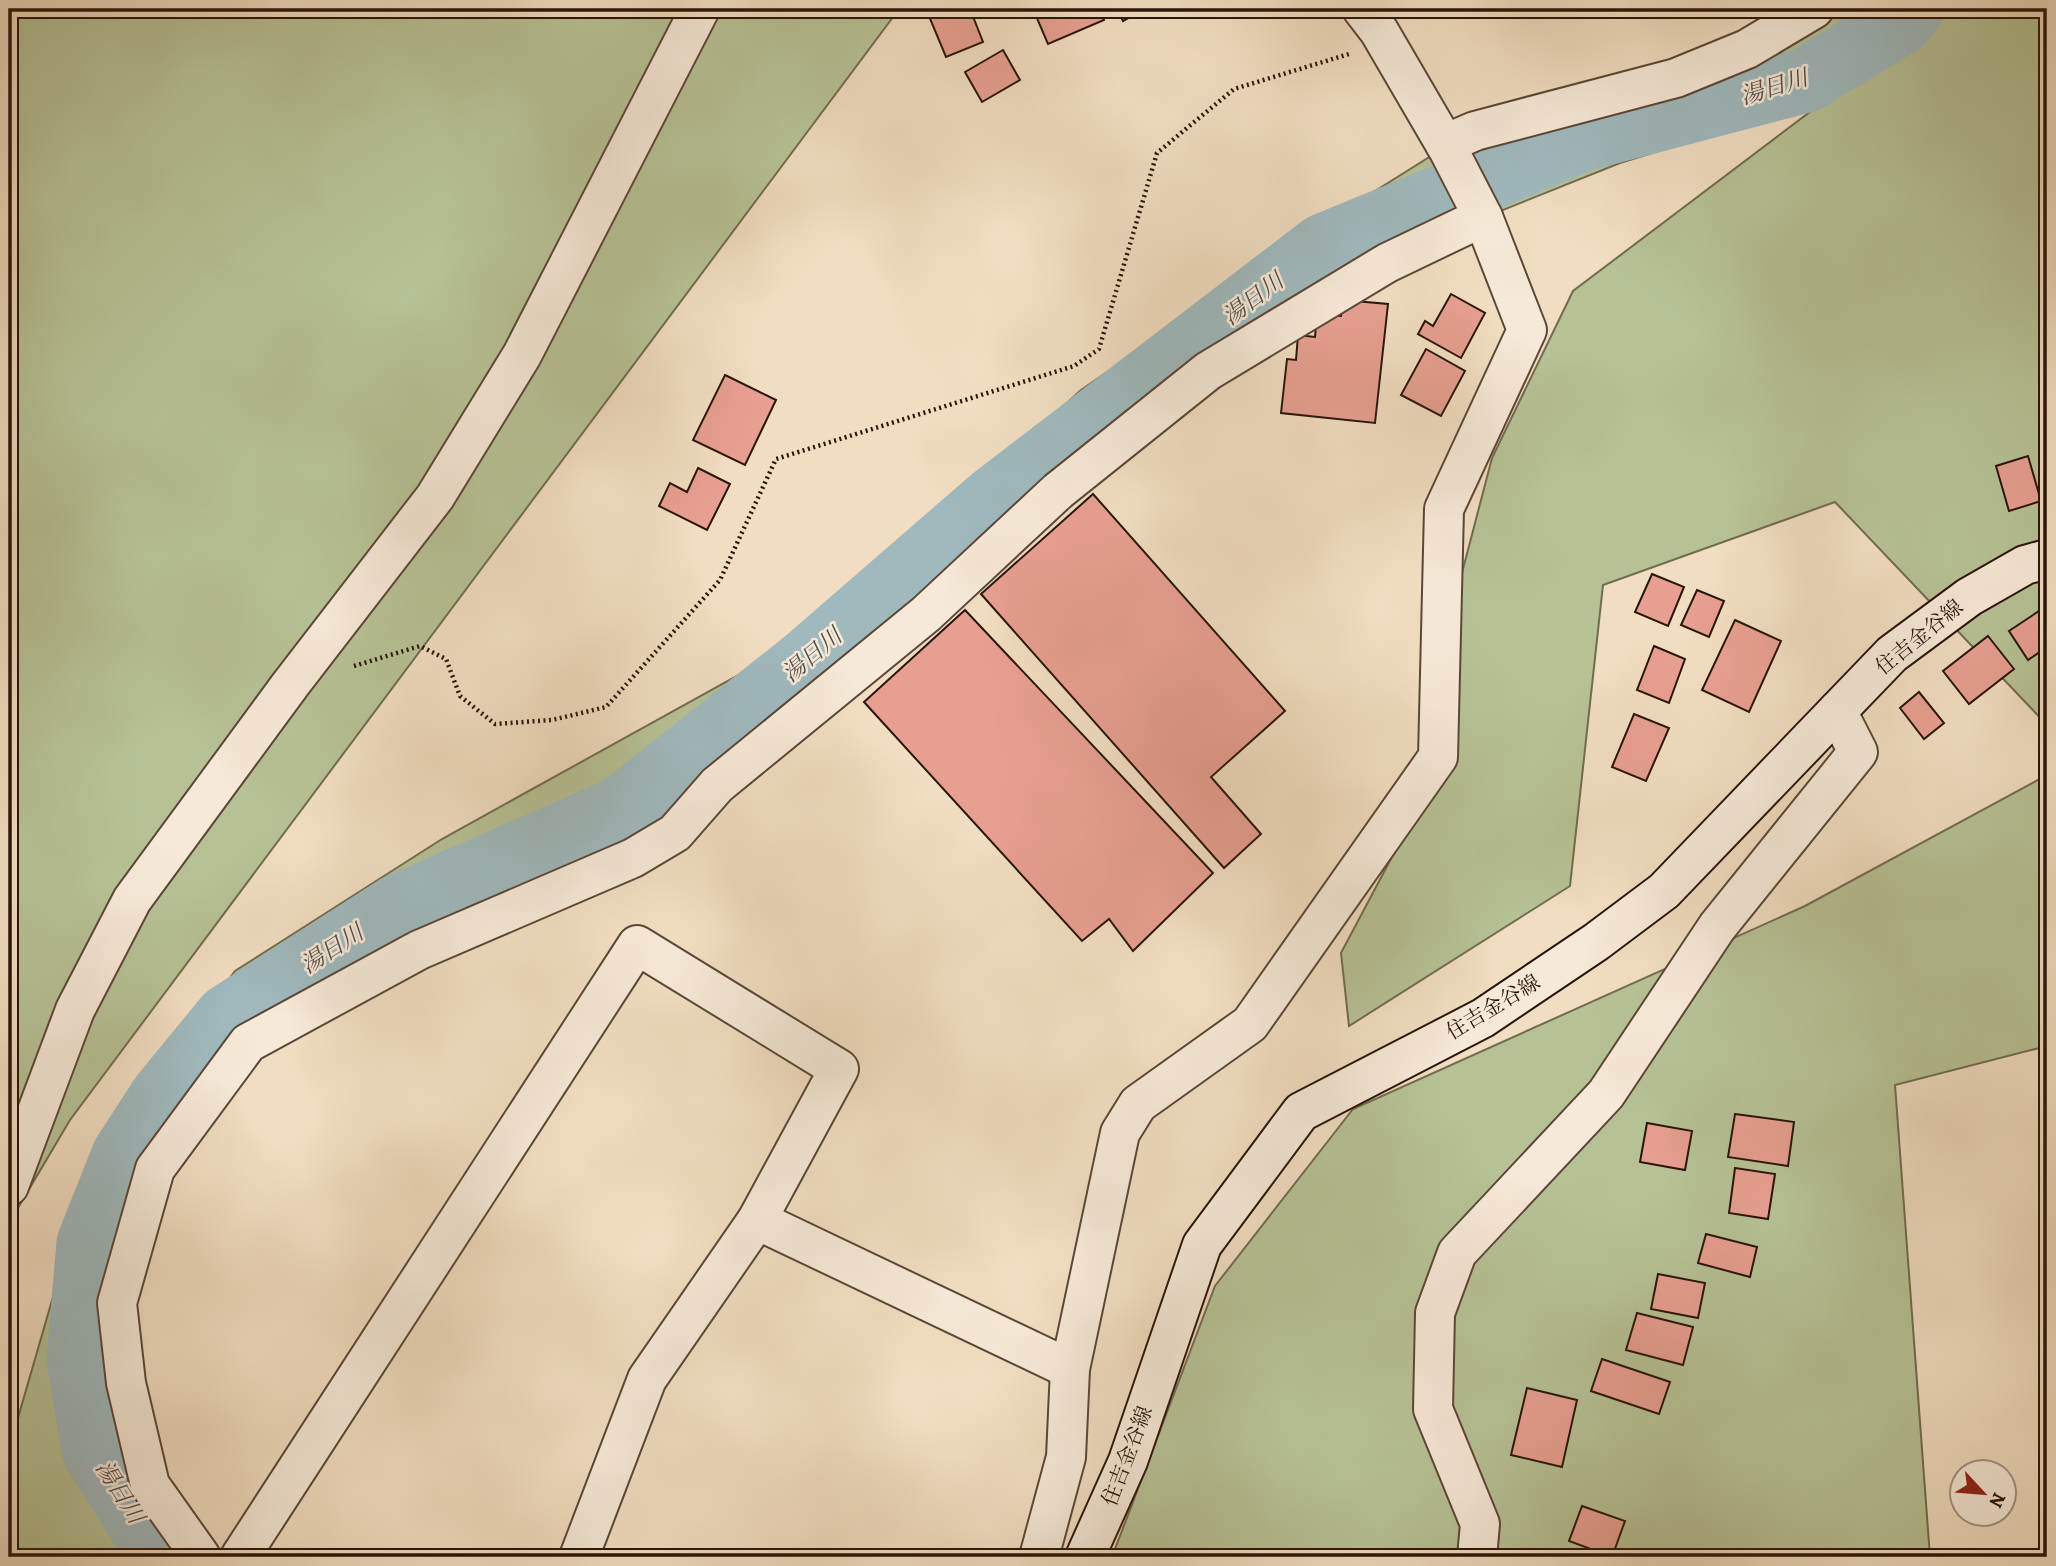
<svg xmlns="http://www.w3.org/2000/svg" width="2056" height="1566" font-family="Alegreya,'Noto Serif JP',serif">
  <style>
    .green { fill: #b6c296; stroke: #706c50; stroke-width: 2 }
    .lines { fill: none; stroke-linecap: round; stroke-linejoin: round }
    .river { stroke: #9fb9bd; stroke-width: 65 }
    .building { fill: #e79f91; stroke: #291509; stroke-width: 2 }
    .minor-casing { stroke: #5b4737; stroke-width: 42 }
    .tertiary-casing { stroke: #5b4737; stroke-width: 42 }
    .secondary-casing { stroke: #291509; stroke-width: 42 }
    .path { stroke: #291509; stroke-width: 4.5; stroke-dasharray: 2 3.5; stroke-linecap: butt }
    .minor { stroke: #f6e9d7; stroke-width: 38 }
    .tertiary { stroke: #f6e9d7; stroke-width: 38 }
    .secondary { stroke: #f6e9d7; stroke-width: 38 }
    .labels { text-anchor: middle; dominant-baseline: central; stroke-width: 5; stroke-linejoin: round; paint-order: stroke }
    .street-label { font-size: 21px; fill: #291509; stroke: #f6e9d7 }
    .water-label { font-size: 23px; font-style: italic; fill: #524e48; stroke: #f6e9d7 }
  </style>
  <rect width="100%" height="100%" fill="#f1ddc1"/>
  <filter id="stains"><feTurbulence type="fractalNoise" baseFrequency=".00286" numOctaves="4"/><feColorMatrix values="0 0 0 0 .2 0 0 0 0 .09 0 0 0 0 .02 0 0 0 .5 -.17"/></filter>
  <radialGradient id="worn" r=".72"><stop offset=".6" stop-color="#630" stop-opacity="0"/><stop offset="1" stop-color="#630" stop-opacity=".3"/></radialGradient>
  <g class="green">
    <path d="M 9,9 L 899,9 L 70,1120 L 9,1223 Z"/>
    <path d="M 1841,9 L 1931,9 L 1778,114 L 1620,163 L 1473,222 L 1081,473 L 647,824 L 240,1034 L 102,1327 L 184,1557 L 9,1557 L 9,1449 L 92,1162 L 235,971 L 442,839 L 818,631 L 1081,390 L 1308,233 L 1463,136 L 1789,38 Z"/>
    <path d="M 1946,9 L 2047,9 L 2047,725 L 1835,502 L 1603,585 L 1570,886 L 1349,1026 L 1341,953 L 1444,759 L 1440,657 L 1492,458 L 1573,291 Z"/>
    <path d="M 2047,775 L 2047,1046 L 1895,1085 L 1930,1557 L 1112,1557 L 1215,1286 L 1353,1109 L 1805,906 Z"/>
  </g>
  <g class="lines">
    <path class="river" d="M 161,1557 L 94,1451 L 79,1359 L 89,1243 L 124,1155 L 163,1095 L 227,1017 L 397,907 L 620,809 L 805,662 L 994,498 L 1323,246 L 1586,138 L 1806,80 L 1901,22 L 1912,9"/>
  </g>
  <g class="building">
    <path d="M 926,9 L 970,9 L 983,42 L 946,57 Z"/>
    <path d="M 1033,9 L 1099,9 L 1104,20 L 1048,44 Z"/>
    <path d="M 1117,9 L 1144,9 L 1123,21 Z"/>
    <path d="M 1003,50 L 1020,80 L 982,102 L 965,72 Z"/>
    <path d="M 1451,294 L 1485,313 L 1461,358 L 1418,334 L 1425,321 L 1433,326 Z"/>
    <path d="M 1343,300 L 1388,304 L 1375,423 L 1281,413 L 1287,359 L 1296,360 L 1298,335 L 1315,337 L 1317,314 L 1341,316 Z"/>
    <path d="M 1426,349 L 1465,371 L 1441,416 L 1401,395 Z"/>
    <path d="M 725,375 L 776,400 L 745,465 L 693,440 Z"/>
    <path d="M 2028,456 L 2041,501 L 2009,511 L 1996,466 Z"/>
    <path d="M 698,468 L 730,484 L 707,530 L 659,506 L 670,483 L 687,492 Z"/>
    <path d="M 1093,494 L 1285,711 L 1211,777 L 1261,834 L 1224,868 L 981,594 Z"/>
    <path d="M 1652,574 L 1684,587 L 1668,626 L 1635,612 Z"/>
    <path d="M 1697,590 L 1724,601 L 1709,637 L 1681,625 Z"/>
    <path d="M 965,610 L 1213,873 L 1133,951 L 1109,919 L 1082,941 L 864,702 Z"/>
    <path d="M 2039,611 L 2047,623 L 2047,647 L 2028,660 L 2009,631 Z"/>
    <path d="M 1735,620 L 1781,641 L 1749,712 L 1702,690 Z"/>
    <path d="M 1988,636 L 2014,669 L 1969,704 L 1943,671 Z"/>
    <path d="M 1654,646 L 1685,659 L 1669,703 L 1637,690 Z"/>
    <path d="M 1919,692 L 1944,723 L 1924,739 L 1900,708 Z"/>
    <path d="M 1634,714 L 1669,728 L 1646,781 L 1612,767 Z"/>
    <path d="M 1735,1114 L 1794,1122 L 1788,1166 L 1728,1157 Z"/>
    <path d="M 1647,1123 L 1692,1131 L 1685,1170 L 1640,1162 Z"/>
    <path d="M 1735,1168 L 1775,1174 L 1768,1219 L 1729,1213 Z"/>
    <path d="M 1706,1234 L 1757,1247 L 1750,1277 L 1698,1263 Z"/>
    <path d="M 1658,1274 L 1705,1283 L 1698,1318 L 1651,1309 Z"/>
    <path d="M 1637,1313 L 1693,1327 L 1683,1365 L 1626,1350 Z"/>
    <path d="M 1602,1359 L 1670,1382 L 1659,1414 L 1591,1391 Z"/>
    <path d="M 1527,1388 L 1577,1400 L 1562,1467 L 1511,1455 Z"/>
    <path d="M 1582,1506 L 1625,1521 L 1612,1557 L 1569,1541 Z"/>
  </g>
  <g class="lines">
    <g class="minor-casing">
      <g id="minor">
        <path d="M 1445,144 L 1475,131 L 1676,78 L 1747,49 L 1814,9"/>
        <path d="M 757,1220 L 1070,1369"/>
        <path d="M 201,1557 L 150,1485 L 126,1383 L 117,1303 L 155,1169 L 248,1043 L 419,950 L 633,858 L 675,833 L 717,785 L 926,614 L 1058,491 L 1208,371 L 1387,263 L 1483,217"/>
        <path d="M 240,1557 L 637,945 L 839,1069 L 757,1220 L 647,1379 L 579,1557"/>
        <path d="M 1039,1557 L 1066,1457 L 1070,1369 L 1120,1133 L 1138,1104 L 1250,1024 L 1438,757 L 1444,509 L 1527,330 L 1483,217 L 1449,151 L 1379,31 L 1362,9"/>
        <path d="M 1477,1557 L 1480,1524 L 1433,1409 L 1435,1313 L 1457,1253 L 1606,1094 L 1717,927 L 1858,752 L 1837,711"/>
      </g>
    </g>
    <g class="tertiary-casing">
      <path id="tertiary" d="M 9,1186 L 75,1010 L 132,900 L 290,685 L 435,497 L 522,355 L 700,9"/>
    </g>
    <g class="secondary-casing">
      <path id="secondary" d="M 1085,1557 L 1128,1461 L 1202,1245 L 1301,1112 L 1483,1018 L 1596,942 L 1664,891 L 1892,654 L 1969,597 L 2025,565 L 2047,559"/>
    </g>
    <path class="path" d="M 354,666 L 420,646 L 446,659 L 460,696 L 495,724 L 552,720 L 606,707 L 720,580 L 776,459 L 1074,366 L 1099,349 L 1157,153 L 1234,89 L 1349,54"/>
    <use href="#minor" class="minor"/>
    <use href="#tertiary" class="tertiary"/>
    <use href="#secondary" class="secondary"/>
  </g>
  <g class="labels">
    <g class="street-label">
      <text transform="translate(1919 637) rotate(-39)">住吉金谷線</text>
      <text transform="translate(1493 1007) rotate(-31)">住吉金谷線</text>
      <text transform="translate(1127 1456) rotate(-69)">住吉金谷線</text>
    </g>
    <g class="water-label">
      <text transform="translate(1774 87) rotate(-17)">湯日川</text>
      <text transform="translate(1253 299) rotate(-37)">湯日川</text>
      <text transform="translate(812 655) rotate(-40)">湯日川</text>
      <text transform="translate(332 949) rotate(-33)">湯日川</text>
      <text transform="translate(120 1492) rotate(58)">湯日川</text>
    </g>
  </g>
  <rect width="2056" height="1566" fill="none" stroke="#f1ddc1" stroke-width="35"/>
  <rect x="10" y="10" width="2035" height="1545" fill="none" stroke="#291509" stroke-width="3.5"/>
  <rect x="18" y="18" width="2021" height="1531" fill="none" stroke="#291509" stroke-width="2"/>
  <g transform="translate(1983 1493) rotate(116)"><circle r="33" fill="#f6e9d7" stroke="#a49485" stroke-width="2"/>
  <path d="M0-5L12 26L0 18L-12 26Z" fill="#8f2418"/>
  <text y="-10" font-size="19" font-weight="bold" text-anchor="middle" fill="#291509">N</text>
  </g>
  <rect width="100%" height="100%" filter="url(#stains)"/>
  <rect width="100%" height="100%" fill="url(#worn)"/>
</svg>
